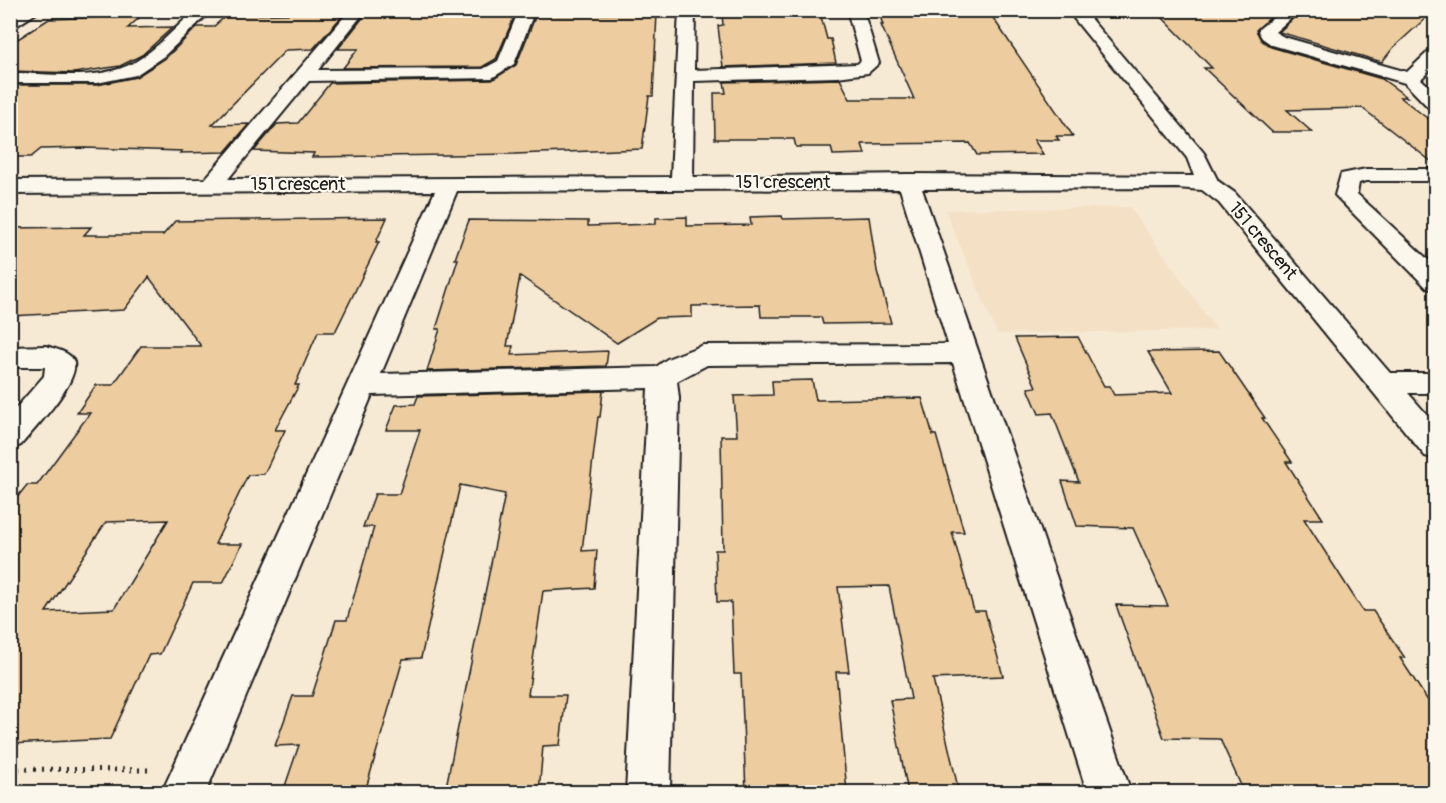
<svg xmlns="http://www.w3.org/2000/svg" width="1446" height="803" font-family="Pangolin,sans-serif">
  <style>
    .built { fill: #f4e1c5 }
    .building { fill: #edcd9f; stroke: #1c1c1c; stroke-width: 1.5; fill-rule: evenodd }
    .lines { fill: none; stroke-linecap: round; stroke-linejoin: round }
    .street-casing { stroke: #1c1c1c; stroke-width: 4 }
    .path { stroke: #1c1c1c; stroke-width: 5; stroke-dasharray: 2 6; stroke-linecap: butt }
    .street { fill: #fbf7ec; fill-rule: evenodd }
    .labels { text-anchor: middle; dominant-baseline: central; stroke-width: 4.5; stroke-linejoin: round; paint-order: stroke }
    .far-street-label { font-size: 18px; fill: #1c1c1c; stroke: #fbf7ec }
  </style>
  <rect width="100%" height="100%" fill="#f7ead5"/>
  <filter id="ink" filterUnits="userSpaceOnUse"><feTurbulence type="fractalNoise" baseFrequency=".0167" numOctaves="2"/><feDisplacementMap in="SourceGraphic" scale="12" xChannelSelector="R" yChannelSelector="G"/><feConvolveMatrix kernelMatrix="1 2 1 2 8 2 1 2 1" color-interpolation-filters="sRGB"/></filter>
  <g filter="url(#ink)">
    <path class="built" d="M 1130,207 L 1217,330 L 997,334 L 945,210 Z"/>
    <g class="building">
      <path d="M 291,10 L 337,10 L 334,15 L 343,15 L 313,49 L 286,50 L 212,125 L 249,124 L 225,152 L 180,153 L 182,151 L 85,148 L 41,149 L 31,157 L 10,157 L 10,85 L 97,85 L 136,77 L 166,58 L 197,27 L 213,27 L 227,15 L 288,14 Z"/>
      <path d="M 1155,10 L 1279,10 L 1256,30 L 1261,40 L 1271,47 L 1382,79 L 1407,97 L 1400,97 L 1436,125 L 1436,165 L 1362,108 L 1287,110 L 1312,132 L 1272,132 L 1204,68 L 1212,68 Z"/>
      <path d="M 1302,10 L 1399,10 L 1427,17 L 1393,48 L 1382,62 L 1279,32 Z"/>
      <path d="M 989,12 L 1073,136 L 1056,136 L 1059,140 L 1034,140 L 1043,154 L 977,155 L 970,143 L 862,144 L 865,154 L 833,155 L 831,147 L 796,147 L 794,139 L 715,139 L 714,93 L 726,93 L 724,82 L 840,79 L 850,99 L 914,99 L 881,25 L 883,25 L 879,13 Z"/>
      <path d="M 657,13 L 653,96 L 649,96 L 642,149 L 515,154 L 312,157 L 314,153 L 254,151 L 277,124 L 298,123 L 330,83 L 492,80 L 516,65 L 536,15 Z"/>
      <path d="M 820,13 L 827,39 L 831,39 L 836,63 L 723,67 L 718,26 L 723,25 L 722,14 Z"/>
      <path d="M 365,15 L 497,14 L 515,15 L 496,59 L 482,67 L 343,68 L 358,49 L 338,49 Z"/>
      <path d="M 141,16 L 128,28 L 173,27 L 142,55 L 120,66 L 74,73 L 10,71 L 10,44 L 49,19 Z"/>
      <path d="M 782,216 L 783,219 L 869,217 L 877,271 L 891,323 L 823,324 L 821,317 L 761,317 L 760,305 L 692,306 L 692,317 L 657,318 L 617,343 L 520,276 L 507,346 L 513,346 L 511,355 L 608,351 L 606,366 L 427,371 L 440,329 L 436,329 L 458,259 L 455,259 L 469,220 L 588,221 L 588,226 L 656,224 L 656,218 L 687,217 L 687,226 L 751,225 L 750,217 Z"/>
      <path d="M 387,218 L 376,242 L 379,242 L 335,332 L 318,332 L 295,385 L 299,385 L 275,430 L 285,430 L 264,474 L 248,475 L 215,544 L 242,544 L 223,583 L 193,583 L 160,654 L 149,655 L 110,739 L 10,744 L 10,506 L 27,485 L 37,485 L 90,413 L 77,413 L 96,385 L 113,385 L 141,346 L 201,346 L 149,277 L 124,310 L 10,316 L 10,228 L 91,227 L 84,235 L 163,235 L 175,221 ZM 168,520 L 114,609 L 46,612 L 106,522 Z"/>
      <path d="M 1078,337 L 1104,386 L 1109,386 L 1114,395 L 1172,393 L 1148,352 L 1219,351 L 1265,418 L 1262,418 L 1292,462 L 1286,462 L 1323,519 L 1304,519 L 1363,611 L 1373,611 L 1405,658 L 1400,658 L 1436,713 L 1436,792 L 1244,792 L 1220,739 L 1164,738 L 1116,605 L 1168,606 L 1133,528 L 1077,526 L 1062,481 L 1079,482 L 1052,413 L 1039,414 L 1028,388 L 1036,387 L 1015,338 Z"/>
      <path d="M 812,380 L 816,400 L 922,398 L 933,435 L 936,435 L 964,532 L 952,532 L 974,611 L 985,611 L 1003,676 L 933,679 L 959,792 L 908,792 L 890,700 L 911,699 L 889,586 L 838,587 L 849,672 L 836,672 L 847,792 L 746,792 L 741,674 L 734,674 L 731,602 L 717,602 L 715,550 L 723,550 L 721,436 L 737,436 L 734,396 L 773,395 L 772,381 Z"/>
      <path d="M 603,391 L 600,417 L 598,417 L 582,551 L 597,550 L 594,588 L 543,591 L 528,695 L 566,695 L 560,745 L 543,746 L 539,792 L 445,792 L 505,494 L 460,485 L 421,658 L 403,659 L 365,792 L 283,792 L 299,745 L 275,746 L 293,696 L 312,696 L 336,620 L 347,620 L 374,527 L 363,527 L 375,494 L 399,494 L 420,430 L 386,430 L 396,405 L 415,404 L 418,396 Z"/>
    </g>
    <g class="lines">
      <g class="street-casing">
        <g id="street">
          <path d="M 22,10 L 41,10 L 10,30 L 10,18 Z"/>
          <path d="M 195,10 L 212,10 L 164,56 L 136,75 L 97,83 L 10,83 L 10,73 C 49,73 100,82 135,62 C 157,49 176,27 195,10 Z"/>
          <path d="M 350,10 L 366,10 L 318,70 L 483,69 L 498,61 L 519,10 L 535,10 L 514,64 L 492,78 L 309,81 L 228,179 L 671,177 L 679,10 L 695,10 L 694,70 L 857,64 L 861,61 L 847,10 L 863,10 L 879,63 L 868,73 L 837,77 L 694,81 L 693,177 L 908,174 L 1194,176 L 1187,158 L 1067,10 L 1083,10 L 1204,153 L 1218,181 L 1235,193 L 1390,373 L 1436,373 L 1436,393 L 1408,393 L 1436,425 L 1436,459 L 1425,456 L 1219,203 L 1202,190 L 1177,188 L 922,189 L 1131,792 L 1087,792 L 953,363 L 707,365 L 677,381 L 679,398 L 670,792 L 626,792 L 648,388 L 372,395 L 206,792 L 162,792 L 435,191 L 10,194 L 10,180 L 205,179 ZM 900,189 L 948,344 L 703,345 L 667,359 L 656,367 L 381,374 L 457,191 Z"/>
          <path d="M 1283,10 L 1300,10 L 1275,32 L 1284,37 L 1407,72 L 1430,50 L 1436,49 L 1436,64 L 1421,79 L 1436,93 L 1436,110 L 1429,108 L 1405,83 L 1272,45 L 1262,38 L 1258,31 L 1260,28 Z"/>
          <path d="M 1366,169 L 1436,169 L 1436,181 L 1366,181 L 1359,183 L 1357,194 L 1436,267 L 1436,290 L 1427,288 L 1335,195 L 1341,174 Z"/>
          <path d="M 46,346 C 55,349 71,352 74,362 C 79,383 34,429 21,445 L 10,449 L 10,415 L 44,376 L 45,367 L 10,367 L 10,347 Z"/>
        </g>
      </g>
      <path class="path" d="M 10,769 L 154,770"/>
      <use href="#street" class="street"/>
    </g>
  </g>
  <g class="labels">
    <g class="far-street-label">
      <text x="783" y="182">151 crescent</text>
      <text x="298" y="184">151 crescent</text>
      <text transform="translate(1263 241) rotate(50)">151 crescent</text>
    </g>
  </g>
  <rect width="1446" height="803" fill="none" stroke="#fbf7ec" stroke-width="36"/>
  <rect x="18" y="18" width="1410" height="767" fill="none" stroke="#1c1c1c" stroke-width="2" filter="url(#ink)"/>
</svg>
